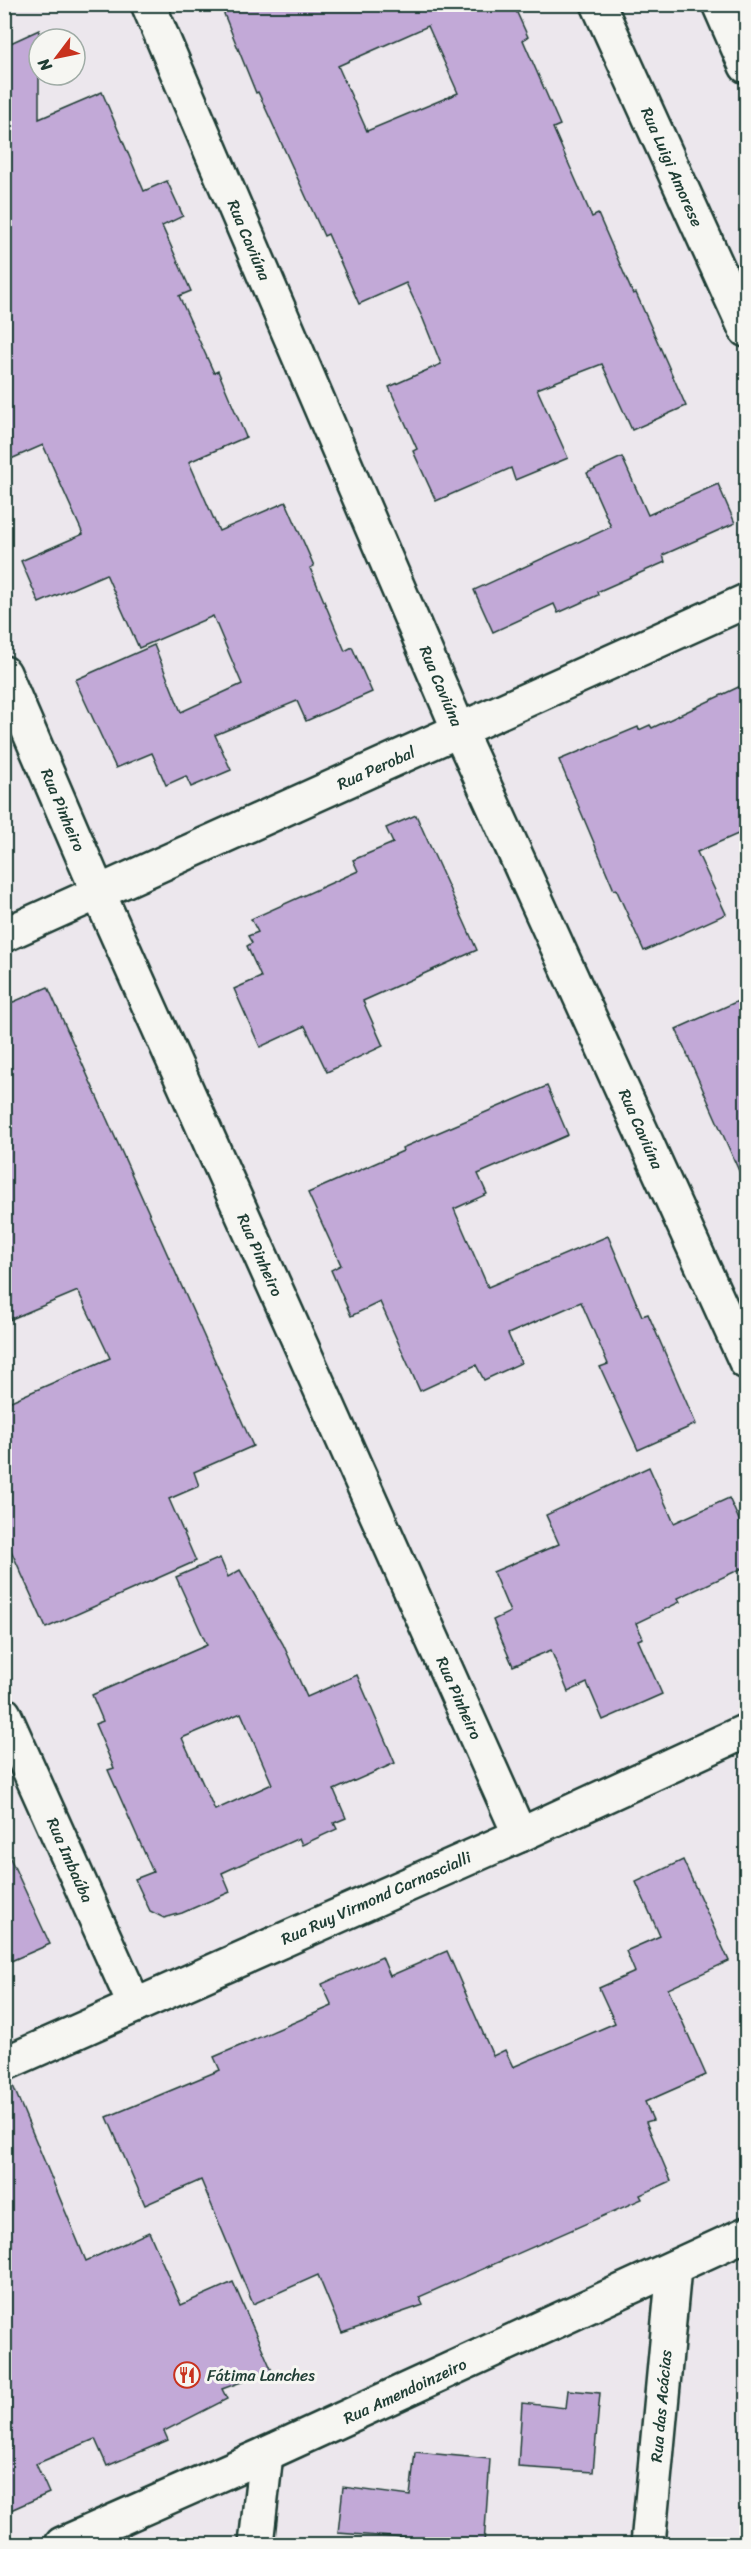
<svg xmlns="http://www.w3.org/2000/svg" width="751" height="2549" font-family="Sriracha,sans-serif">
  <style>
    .building { fill: #c2a9d7; stroke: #1f3d34; stroke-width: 1.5; fill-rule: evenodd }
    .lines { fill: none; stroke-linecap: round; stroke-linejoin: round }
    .street-casing { stroke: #1f3d34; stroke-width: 38 }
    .secondary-casing { stroke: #1f3d34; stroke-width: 38 }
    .street { stroke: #f6f6f2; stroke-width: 33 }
    .secondary { stroke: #f6f6f2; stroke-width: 33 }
    .labels { text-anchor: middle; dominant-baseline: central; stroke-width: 6; stroke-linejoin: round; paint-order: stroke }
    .street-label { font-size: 16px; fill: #1f3d34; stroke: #f6f6f2 }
    .poi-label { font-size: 16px; fill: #1f3d34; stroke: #f6f6f2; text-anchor: start }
  </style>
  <rect width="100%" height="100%" fill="#ece7ed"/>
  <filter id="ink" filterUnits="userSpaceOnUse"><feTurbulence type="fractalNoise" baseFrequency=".0167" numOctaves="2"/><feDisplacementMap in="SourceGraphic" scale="12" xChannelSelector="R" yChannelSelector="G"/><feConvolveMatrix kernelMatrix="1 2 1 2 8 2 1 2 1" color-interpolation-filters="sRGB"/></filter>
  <g filter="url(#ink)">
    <g class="building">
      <path d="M 220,4 L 513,4 L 528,37 L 523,40 L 560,125 L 553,128 L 592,217 L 598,214 L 633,294 L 636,293 L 686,406 L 632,430 L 602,364 L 537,389 L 568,458 L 515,480 L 511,468 L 436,501 L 413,451 L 417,449 L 389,387 L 441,364 L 423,319 L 406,283 L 359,304 L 328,234 L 324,236 L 258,92 L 256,93 ZM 428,26 L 458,93 L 367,131 L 338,66 Z"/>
      <path d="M 39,30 L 39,119 L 102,92 L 144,191 L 167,181 L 183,216 L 162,226 L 191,291 L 179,296 L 214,373 L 218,371 L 246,437 L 189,462 L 219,531 L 286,502 L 314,566 L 310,568 L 345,651 L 352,647 L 372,692 L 306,721 L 297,701 L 215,735 L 231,770 L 191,787 L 186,776 L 166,785 L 152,753 L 116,768 L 75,680 L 154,645 L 181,712 L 242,684 L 213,616 L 139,648 L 106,574 L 39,603 L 21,561 L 83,534 L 43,445 L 4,462 L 4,46 Z"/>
      <path d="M 622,457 L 648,515 L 718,484 L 735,523 L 663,555 L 665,562 L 597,592 L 598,595 L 558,613 L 554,604 L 493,632 L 474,590 L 611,527 L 587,473 Z"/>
      <path d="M 747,683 L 747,830 L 697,852 L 726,914 L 644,951 L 616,889 L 614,890 L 559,760 L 638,727 L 639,730 L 650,725 L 652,728 Z"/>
      <path d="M 416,815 L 477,950 L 363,1001 L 383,1046 L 327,1072 L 305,1026 L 260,1047 L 234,989 L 261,977 L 247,946 L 252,943 L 248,936 L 258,932 L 251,919 L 358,871 L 353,860 L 393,843 L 386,828 Z"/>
      <path d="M 48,987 L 253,1446 L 194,1472 L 199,1486 L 169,1499 L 196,1561 L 46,1628 L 4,1535 L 4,1404 L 110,1358 L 78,1291 L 4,1322 L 4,1006 Z"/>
      <path d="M 747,997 L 747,1189 L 676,1029 Z"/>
      <path d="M 547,1086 L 568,1135 L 478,1174 L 487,1194 L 454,1209 L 488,1287 L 608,1236 L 642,1316 L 648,1314 L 696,1424 L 638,1450 L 600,1367 L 608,1364 L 581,1302 L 508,1334 L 521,1363 L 484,1380 L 476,1365 L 420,1391 L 380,1302 L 351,1316 L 331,1270 L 341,1265 L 308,1193 L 403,1151 L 402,1148 Z"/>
      <path d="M 649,1467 L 674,1523 L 729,1498 L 747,1537 L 747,1566 L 678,1598 L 680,1602 L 636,1623 L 643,1638 L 638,1640 L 662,1694 L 603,1720 L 587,1683 L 568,1692 L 551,1650 L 513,1666 L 493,1620 L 510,1612 L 493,1572 L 559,1544 L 546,1515 Z"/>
      <path d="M 220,1558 L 228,1577 L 240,1570 L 283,1644 L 307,1697 L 357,1675 L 395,1763 L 334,1790 L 346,1818 L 334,1823 L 337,1829 L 302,1845 L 299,1838 L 222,1873 L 230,1892 L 182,1913 L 164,1918 L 150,1911 L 135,1879 L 153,1872 L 108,1770 L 114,1768 L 95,1724 L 103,1721 L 92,1695 L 207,1645 L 176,1577 ZM 241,1713 L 272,1784 L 215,1810 L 182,1738 Z"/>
      <path d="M 4,1845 L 50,1944 L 4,1964 Z"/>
      <path d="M 683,1860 L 729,1961 L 668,1989 L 706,2075 L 645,2102 L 653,2120 L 646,2122 L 671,2181 L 640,2195 L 642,2199 L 419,2297 L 423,2305 L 342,2333 L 318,2275 L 253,2304 L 201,2180 L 145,2205 L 107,2117 L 220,2070 L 214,2057 L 332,2006 L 322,1984 L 382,1957 L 390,1976 L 447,1951 L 493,2056 L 505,2050 L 513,2067 L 615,2023 L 599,1988 L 635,1972 L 626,1951 L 660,1936 L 636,1882 Z"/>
      <path d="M 11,2081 L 86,2261 L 149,2232 L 181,2305 L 233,2282 L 272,2371 L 222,2389 L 227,2399 L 164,2431 L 168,2440 L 107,2466 L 95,2439 L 36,2464 L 49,2493 L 4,2513 L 4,2082 Z"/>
      <path d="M 568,2390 L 600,2393 L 593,2472 L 518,2467 L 522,2403 L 566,2408 Z"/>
      <path d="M 415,2452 L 490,2459 L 484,2544 L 338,2533 L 343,2487 L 410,2496 Z"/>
    </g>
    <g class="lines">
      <g class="street-casing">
        <g id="street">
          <path d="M 148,4 L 459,730 L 746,1362"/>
          <path d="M 4,673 L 99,894 L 520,1835"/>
          <path d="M 4,935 L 746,601"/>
          <path d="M 4,1714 L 135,2006"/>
          <path d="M 62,2544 L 266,2454 L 746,2234"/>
          <path d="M 256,2544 L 266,2454"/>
          <path d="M 648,2544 L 674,2268"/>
        </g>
      </g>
      <g class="secondary-casing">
        <g id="secondary">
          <path d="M 598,4 L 746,330"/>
          <path d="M 719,4 L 746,66"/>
          <path d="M 4,2064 L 520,1835 L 746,1731"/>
        </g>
      </g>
      <use href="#street" class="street"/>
      <use href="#secondary" class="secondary"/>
    </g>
  </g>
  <defs>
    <g id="restaurant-ring" transform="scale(1.35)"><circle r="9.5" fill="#f6f6f2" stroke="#c8321e" stroke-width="1.5"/><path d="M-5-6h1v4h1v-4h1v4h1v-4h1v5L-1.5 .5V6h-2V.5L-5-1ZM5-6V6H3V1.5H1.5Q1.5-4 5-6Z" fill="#c8321e"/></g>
  </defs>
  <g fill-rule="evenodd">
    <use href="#restaurant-ring" x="187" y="2375"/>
  </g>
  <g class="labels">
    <g class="street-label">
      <text transform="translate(672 167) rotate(66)">Rua Luigi Amorese</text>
      <text transform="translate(249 240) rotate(67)">Rua Caviúna</text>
      <text transform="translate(441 686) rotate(67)">Rua Caviúna</text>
      <text transform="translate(376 768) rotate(-24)">Rua Perobal</text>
      <text transform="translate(63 810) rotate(67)">Rua Pinheiro</text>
      <text transform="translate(641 1129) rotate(66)">Rua Caviúna</text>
      <text transform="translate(260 1255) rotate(66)">Rua Pinheiro</text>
      <text transform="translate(459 1698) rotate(66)">Rua Pinheiro</text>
      <text transform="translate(70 1860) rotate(66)">Rua Imbaúba</text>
      <text transform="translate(376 1898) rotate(-24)">Rua Ruy Virmond Carnascialli</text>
      <text transform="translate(405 2391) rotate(-25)">Rua Amendoinzeiro</text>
      <text transform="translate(661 2406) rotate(-85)">Rua das Acácias</text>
    </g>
    <g class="poi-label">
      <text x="207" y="2375">Fátima Lanches</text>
    </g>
  </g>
  <rect width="751" height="2549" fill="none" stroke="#f6f6f2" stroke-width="24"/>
  <rect x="12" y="12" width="727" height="2525" fill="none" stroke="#1f3d34" stroke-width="2" filter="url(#ink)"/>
  <g transform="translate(57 57) rotate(238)"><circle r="28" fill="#f6f6f2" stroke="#a0aca6" stroke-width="1.5"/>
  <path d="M0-4.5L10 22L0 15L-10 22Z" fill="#c8321e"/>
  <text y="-9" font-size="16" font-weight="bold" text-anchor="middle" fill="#1f3d34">N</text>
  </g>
</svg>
